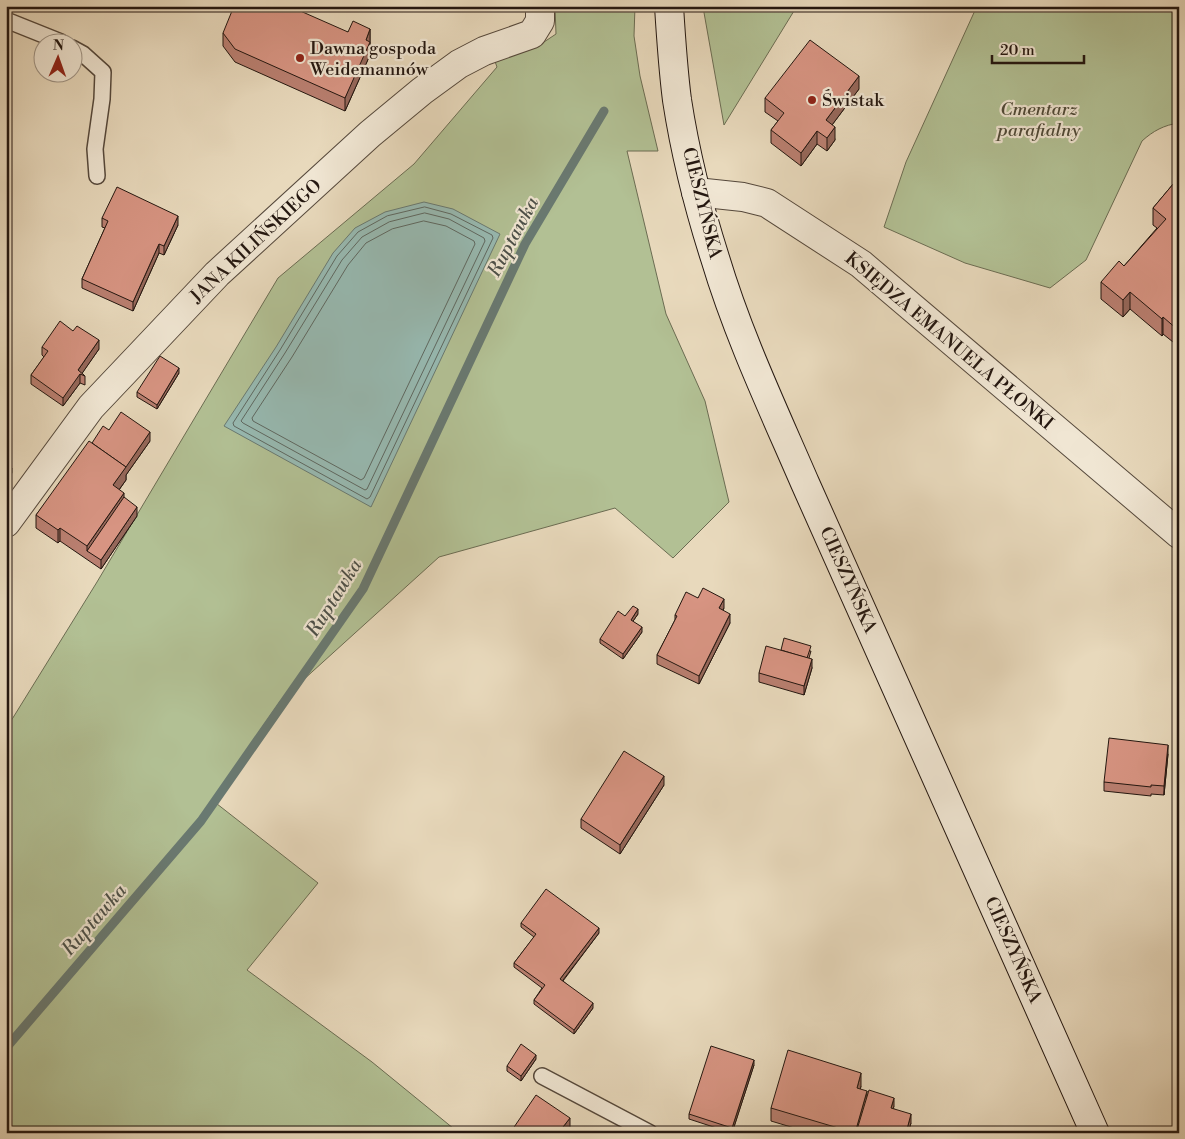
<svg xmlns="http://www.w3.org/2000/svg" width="1185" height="1139" font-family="'Libre Bodoni',serif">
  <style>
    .green { fill: #b2c094; stroke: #6b6c52 }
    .water { fill: #97bab2; stroke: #697971 }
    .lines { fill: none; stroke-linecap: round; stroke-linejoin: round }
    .shore { stroke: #5e6861; stroke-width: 1 }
    .stream { stroke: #697971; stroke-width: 9 }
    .lane-casing { stroke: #55483b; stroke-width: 18 }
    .street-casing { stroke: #55483b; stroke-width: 30 }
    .secondary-casing { stroke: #241710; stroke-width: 30 }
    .lane { stroke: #f0e6d3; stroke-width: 15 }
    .street { stroke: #f0e6d3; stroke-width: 28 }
    .secondary { stroke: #f0e6d3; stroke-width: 28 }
    .wall { fill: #b97f70; stroke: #241710 }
    .shaded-wall { fill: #96685b; stroke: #241710 }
    .building { fill: #d79482; stroke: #241710 }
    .poi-dot { fill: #8f2418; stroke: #f0e6d3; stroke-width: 2 }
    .labels { text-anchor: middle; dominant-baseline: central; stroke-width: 4.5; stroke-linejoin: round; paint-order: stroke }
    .poi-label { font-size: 18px; fill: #241710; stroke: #f0e6d3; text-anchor: start }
    .park-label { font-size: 18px; font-style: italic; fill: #4f4a38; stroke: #f0e6d3 }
    .street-label { font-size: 18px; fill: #241710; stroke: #f0e6d3 }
    .water-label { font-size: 19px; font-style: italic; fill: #4c5049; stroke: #f0e6d3 }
  </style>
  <rect width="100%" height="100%" fill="#e8d9bc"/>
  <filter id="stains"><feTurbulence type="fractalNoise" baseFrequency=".004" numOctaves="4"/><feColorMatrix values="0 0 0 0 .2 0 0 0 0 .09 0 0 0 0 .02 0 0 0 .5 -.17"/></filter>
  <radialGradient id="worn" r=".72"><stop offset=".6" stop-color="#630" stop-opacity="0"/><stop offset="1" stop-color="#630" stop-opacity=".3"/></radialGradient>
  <g class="green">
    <path d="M 555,6 L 635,6 L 634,36 L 640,76 L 658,151 L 627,151 L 666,314 L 705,401 L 729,502 L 673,558 L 615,508 L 439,557 L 281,700 L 212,800 L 318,883 L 247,970 L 372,1062 L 459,1133 L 6,1133 L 6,729 L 97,582 L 278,278 L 414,164 L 497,67 L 493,56 L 544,42 L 556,34 Z"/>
    <path d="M 703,6 L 797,6 L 724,125 L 703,7 Z"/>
    <path d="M 977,6 L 1179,6 L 1179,123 C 1164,125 1153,131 1142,141 L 1086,260 L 1050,288 L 965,263 L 884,227 L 906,162 Z"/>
  </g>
  <path class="water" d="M 424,202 L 453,209 L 500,234 L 371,507 L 224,426 L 276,347 L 333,253 L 355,228 L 385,212 Z"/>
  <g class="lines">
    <g class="shore">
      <path d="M 425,207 L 451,214 L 492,235 L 493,238 L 370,497 L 367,499 L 234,426 L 233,423 L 280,350 L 337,256 L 358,232 L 387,216 Z"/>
      <path d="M 425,213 L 449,219 L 484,238 L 485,241 L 367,489 L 365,490 L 243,423 L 241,421 L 285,353 L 342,260 L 362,237 L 389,222 Z"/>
      <path d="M 424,221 L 446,226 L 474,241 L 475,244 L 364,478 L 361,480 L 253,421 L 252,418 L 292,357 L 348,265 L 366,243 L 392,229 Z"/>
    </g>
    <path class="stream" d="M 6,1048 L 201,821 L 363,589 L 525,244 L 604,111"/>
    <g class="lane-casing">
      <g id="lane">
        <path d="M 6,20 L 61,42"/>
        <path d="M 72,48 L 83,54 L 103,72 L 102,99 L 95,149 L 97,176"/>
        <path d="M 542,1076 L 650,1133"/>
      </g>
    </g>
    <g class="street-casing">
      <g id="street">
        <path d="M 696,192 L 743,197 L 767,203 L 861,264 L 1179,534"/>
        <path d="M 6,523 L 91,407 L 217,274 L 370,134 L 422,91 L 459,64 L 484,51 L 532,34 L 540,21 L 540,6"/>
      </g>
    </g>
    <g class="secondary-casing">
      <path id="secondary" d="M 669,6 C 671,38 673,69 677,100 C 685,152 699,208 715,258 C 738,335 773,409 805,483 L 1095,1133"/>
    </g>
    <use href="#lane" class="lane"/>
    <use href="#street" class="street"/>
    <use href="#secondary" class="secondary"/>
  </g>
  <g class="wall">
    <path d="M 370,29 L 370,55 L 345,111 L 235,62 L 223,46 L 223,33 L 348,32 Z"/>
    <path d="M 859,89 L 832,125 L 835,140 L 827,151 L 817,144 L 801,166 L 771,143 L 771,130 L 778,121 L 765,112 L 765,98 Z"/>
    <path d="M 1179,177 L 1178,346 L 1163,334 L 1162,336 L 1130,309 L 1123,317 L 1101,299 L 1101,282 L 1124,266 L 1157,228 L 1153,225 L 1153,208 Z"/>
    <path d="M 102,218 L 178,225 L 164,255 L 159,253 L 133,311 L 82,288 L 82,279 L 105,228 L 102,227 Z"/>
    <path d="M 42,347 L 99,349 L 82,373 L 85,376 L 85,385 L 80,383 L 63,406 L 31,384 L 31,375 L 44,357 L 42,355 Z"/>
    <path d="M 179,373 L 157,409 L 137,397 L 137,392 Z"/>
    <path d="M 109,430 L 150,441 L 126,475 L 126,480 L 119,490 L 137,516 L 101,569 L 60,541 L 58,543 L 36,528 L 36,515 L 92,443 Z"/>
    <path d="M 698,598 L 724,608 L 723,610 L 730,623 L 699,684 L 657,664 L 657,655 L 675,620 L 675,615 Z"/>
    <path d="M 638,614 L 633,621 L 642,632 L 623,659 L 600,643 L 600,639 L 625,616 Z"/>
    <path d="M 781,650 L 811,651 L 809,658 L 812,668 L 804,695 L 759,682 L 759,673 Z"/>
    <path d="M 1168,754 L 1164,795 L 1151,794 L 1151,796 L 1104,791 L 1104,782 Z"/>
    <path d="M 664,785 L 620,854 L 581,828 L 581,819 Z"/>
    <path d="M 521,923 L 599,933 L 563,981 L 593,1008 L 574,1034 L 534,1004 L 534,1000 L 542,988 L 514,967 L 514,963 L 534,937 L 521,927 Z"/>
    <path d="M 536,1059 L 521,1081 L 507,1071 L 507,1066 Z"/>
    <path d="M 754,1065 L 732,1133 L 689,1119 L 689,1114 Z"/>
    <path d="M 861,1086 L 860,1090 L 867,1095 L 894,1106 L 893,1108 L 911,1123 L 908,1133 L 811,1133 L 771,1121 L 771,1108 Z"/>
  </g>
  <g class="shaded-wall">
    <path d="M 370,29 L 370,55 L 345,111 L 345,98 Z"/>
    <path d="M 859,76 L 859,89 L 826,133 L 826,120 Z"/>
    <path d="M 835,127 L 835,140 L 827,151 L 827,138 Z"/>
    <path d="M 817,131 L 817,144 L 801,166 L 801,153 Z"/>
    <path d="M 178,216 L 178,225 L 164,255 L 164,246 Z"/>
    <path d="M 159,244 L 159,253 L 133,311 L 133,302 Z"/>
    <path d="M 1130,292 L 1130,309 L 1123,317 L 1123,300 Z"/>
    <path d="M 1163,317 L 1163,334 L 1162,336 L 1162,319 Z"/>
    <path d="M 1179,329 L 1179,346 L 1178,346 L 1178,330 Z"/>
    <path d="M 99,340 L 99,349 L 81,375 L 80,374 L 80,383 L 63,406 L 63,398 L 78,370 Z"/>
    <path d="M 179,368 L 179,373 L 157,409 L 157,405 Z"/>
    <path d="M 150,432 L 150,441 L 126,475 L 126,480 L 113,498 L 113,485 Z"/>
    <path d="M 12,468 L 12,473 L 6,481 L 6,476 Z"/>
    <path d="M 124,493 L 124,506 L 87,551 L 87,546 Z"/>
    <path d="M 137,507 L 137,516 L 101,569 L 101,560 Z"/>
    <path d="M 60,528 L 60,541 L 58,543 L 58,530 Z"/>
    <path d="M 724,599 L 724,608 L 719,617 L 719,608 Z"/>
    <path d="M 638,609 L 638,614 L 631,624 L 631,620 Z"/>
    <path d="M 730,614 L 730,623 L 699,684 L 699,676 Z"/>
    <path d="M 642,627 L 642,632 L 623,659 L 623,654 Z"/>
    <path d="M 812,659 L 812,668 L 804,695 L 804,686 Z"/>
    <path d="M 1168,745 L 1168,754 L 1164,795 L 1164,786 Z"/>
    <path d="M 664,776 L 664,785 L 620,854 L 620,845 Z"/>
    <path d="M 599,928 L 599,933 L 560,984 L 560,979 Z"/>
    <path d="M 593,1003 L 593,1008 L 574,1034 L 574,1030 Z"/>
    <path d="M 536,1055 L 536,1059 L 521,1081 L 521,1076 Z"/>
    <path d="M 754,1060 L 754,1065 L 732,1133 L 732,1128 Z"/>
    <path d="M 861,1073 L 861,1086 L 857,1102 L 857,1088 Z"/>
    <path d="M 867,1091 L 867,1104 L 859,1133 L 855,1133 Z"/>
    <path d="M 894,1098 L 894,1106 L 891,1117 L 891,1108 Z"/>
    <path d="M 911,1114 L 911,1123 L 908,1133 L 906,1133 Z"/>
    <path d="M 570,1118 L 570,1127 L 566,1133 L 563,1127 Z"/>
  </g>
  <g class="building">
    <path d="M 234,6 L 289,6 L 348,32 L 353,21 L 370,29 L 366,40 L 370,42 L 345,98 L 235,49 L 223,33 Z"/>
    <path d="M 810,40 L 859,76 L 826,120 L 835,127 L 827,138 L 817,131 L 801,153 L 771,130 L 784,113 L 765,98 Z"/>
    <path d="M 1179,177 L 1179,329 L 1178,330 L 1163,317 L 1162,319 L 1130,292 L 1123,300 L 1101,282 L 1119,261 L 1124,266 L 1166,219 L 1153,208 Z"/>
    <path d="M 117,187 L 178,216 L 164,246 L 159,244 L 133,302 L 82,279 L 108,221 L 102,218 Z"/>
    <path d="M 60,321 L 73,331 L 77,326 L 99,340 L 78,370 L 85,376 L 80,374 L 63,398 L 31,375 L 48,351 L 42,347 Z"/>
    <path d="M 160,356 L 179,368 L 157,405 L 137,392 Z"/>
    <path d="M 121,412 L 150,432 L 126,467 L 92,443 L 103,426 L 109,430 Z"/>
    <path d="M 89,441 L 126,467 L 113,485 L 124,493 L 87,546 L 60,528 L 58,530 L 36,515 Z"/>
    <path d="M 6,465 L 12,468 L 6,476 Z"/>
    <path d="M 124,497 L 137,507 L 101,560 L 87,551 Z"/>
    <path d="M 703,588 L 724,599 L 719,608 L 730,614 L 699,676 L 657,655 L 677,616 L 675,615 L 686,592 L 698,598 Z"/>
    <path d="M 633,606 L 638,609 L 631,620 L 642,627 L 623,654 L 600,639 L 618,611 L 625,616 Z"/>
    <path d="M 784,638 L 811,646 L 807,658 L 781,650 Z"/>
    <path d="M 766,646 L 812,659 L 804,686 L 759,673 Z"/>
    <path d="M 1109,738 L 1168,745 L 1164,786 L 1151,785 L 1151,787 L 1104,782 Z"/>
    <path d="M 624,751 L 664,776 L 620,845 L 581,819 Z"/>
    <path d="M 546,889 L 599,928 L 560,979 L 593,1003 L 574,1030 L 534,1000 L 545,985 L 514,963 L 536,934 L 521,923 Z"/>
    <path d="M 521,1044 L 536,1055 L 521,1076 L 507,1066 Z"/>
    <path d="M 711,1046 L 754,1060 L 732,1128 L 689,1114 Z"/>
    <path d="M 788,1050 L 861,1073 L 857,1088 L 867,1091 L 855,1133 L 771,1108 Z"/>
    <path d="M 869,1090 L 894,1098 L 891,1108 L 911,1114 L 906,1133 L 856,1133 Z"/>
    <path d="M 536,1095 L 570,1118 L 563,1127 L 570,1133 L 510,1133 Z"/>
  </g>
  <g class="poi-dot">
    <circle cx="300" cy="58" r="5"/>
    <circle cx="812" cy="100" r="5"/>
  </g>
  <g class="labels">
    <g class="poi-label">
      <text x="310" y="48">Dawna gospoda<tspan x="310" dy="21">Weidemannów</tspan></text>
      <text x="822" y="100">Świstak</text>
    </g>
    <g class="park-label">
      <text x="1039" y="109">Cmentarz<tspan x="1039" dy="21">parafialny</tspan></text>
    </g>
    <g class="street-label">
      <text transform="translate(702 203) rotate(76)">CIESZYŃSKA</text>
      <text transform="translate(256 241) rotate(-43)">JANA KILIŃSKIEGO</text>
      <text transform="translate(949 341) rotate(40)">KSIĘDZA EMANUELA PŁONKI</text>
      <text transform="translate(848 580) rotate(66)">CIESZYŃSKA</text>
      <text transform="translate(1013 950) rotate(66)">CIESZYŃSKA</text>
    </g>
    <g class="water-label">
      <text transform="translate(513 237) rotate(-62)">Ruptawka</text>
      <text transform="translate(334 598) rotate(-58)">Ruptawka</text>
      <text transform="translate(94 920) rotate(-49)">Ruptawka</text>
    </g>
  </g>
  <rect width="1185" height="1139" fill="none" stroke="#e8d9bc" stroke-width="25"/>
  <rect x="8" y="8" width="1170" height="1124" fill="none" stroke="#241710" stroke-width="2.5"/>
  <rect x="12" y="12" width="1160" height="1114" fill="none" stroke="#241710"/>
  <g transform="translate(58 58) rotate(2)"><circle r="24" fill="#f0e6d3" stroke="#9e9385"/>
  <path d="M0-4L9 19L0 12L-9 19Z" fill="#8f2418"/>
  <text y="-8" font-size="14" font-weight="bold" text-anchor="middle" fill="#241710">N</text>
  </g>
  <path d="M992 55v8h92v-8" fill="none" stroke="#241710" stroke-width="2.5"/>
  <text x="1000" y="55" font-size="15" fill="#241710" stroke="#f0e6d3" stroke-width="4" paint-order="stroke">20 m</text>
  <rect width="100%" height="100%" filter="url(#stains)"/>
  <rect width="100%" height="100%" fill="url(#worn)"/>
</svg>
